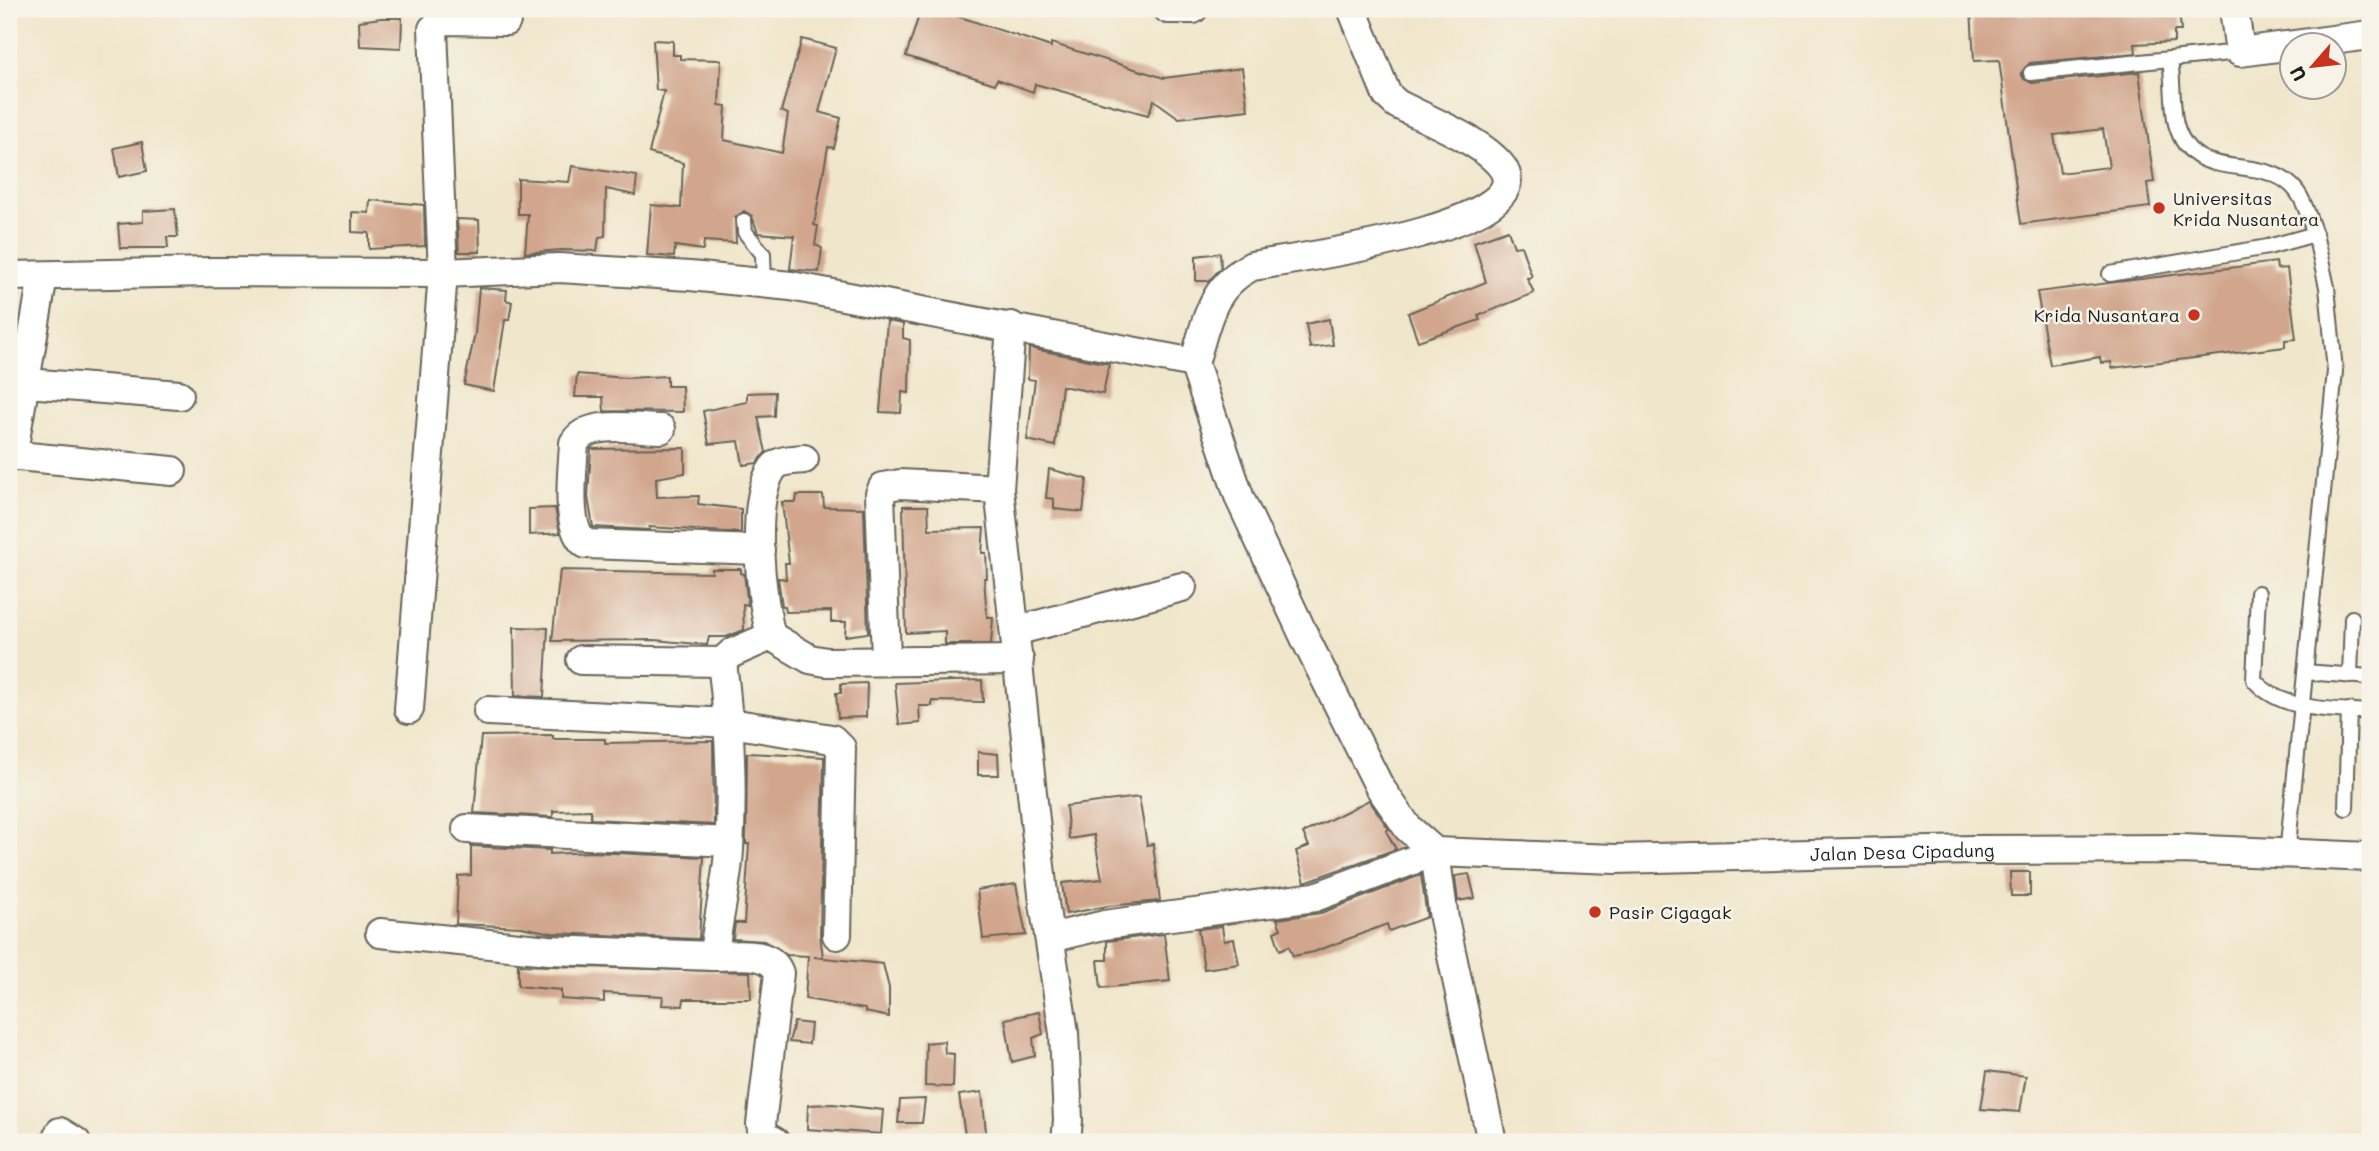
<svg xmlns="http://www.w3.org/2000/svg" width="2379" height="1151" font-family="Mali,sans-serif">
  <style>
    .building { fill: #d1a68d; fill-rule: evenodd }
    .lines { fill: none; stroke-linecap: round; stroke-linejoin: round }
    .service-casing { stroke: #666359; stroke-width: 18 }
    .minor-casing { stroke: #666359; stroke-width: 32 }
    .service { stroke: #fff; stroke-width: 14 }
    .minor { stroke: #fff; stroke-width: 28 }
    .poi-dot { fill: #c8321e; stroke: #f7f3e8; stroke-width: 2.5 }
    .labels { text-anchor: middle; dominant-baseline: central; stroke-width: 5; stroke-linejoin: round; paint-order: stroke }
    .poi-label { font-size: 18px; fill: #1c1c1c; stroke: #f7f3e8; text-anchor: start }
    .street-label { font-size: 18px; fill: #1c1c1c; stroke: #f7f3e8 }
  </style>
  <rect width="100%" height="100%" fill="#f7f3e8"/>
  <filter id="ink" filterUnits="userSpaceOnUse"><feTurbulence type="fractalNoise" baseFrequency=".0143" numOctaves="2"/><feDisplacementMap in="SourceGraphic" scale="14" xChannelSelector="R" yChannelSelector="G"/><feConvolveMatrix kernelMatrix="1 2 1 2 8 2 1 2 1" color-interpolation-filters="sRGB"/></filter>
  <filter id="wash" filterUnits="userSpaceOnUse"><feTurbulence type="fractalNoise" baseFrequency=".00686" numOctaves="4" result="noise"/><feDisplacementMap in="SourceGraphic" scale="28" xChannelSelector="R" yChannelSelector="G"/><feGaussianBlur stdDeviation="1.57" result="paint"/><feColorMatrix in="noise" values="0 0 0 0 0 0 0 0 0 0 0 0 0 0 0 0 0 1.4 0 .05"/><feComposite in="paint" operator="in"/></filter>
  <g filter="url(#wash)">
    <rect width="100%" height="100%" fill="#f0e6cb"/>
    <g id="blocks">
      <g class="building">
        <path d="M 921,9 L 936,9 L 1051,47 L 1051,43 L 1164,78 L 1242,68 L 1248,110 L 1179,118 L 1154,100 L 1148,115 L 1035,84 L 1033,92 L 997,79 L 995,84 L 906,56 Z"/>
        <path d="M 1971,9 L 2018,9 L 2019,15 L 2065,9 L 2179,9 L 2181,31 L 2174,31 L 2174,42 L 2135,44 L 2136,53 L 2030,63 L 2021,73 L 2024,79 L 2032,83 L 2139,72 L 2154,182 L 2147,183 L 2150,207 L 2021,224 L 1999,60 L 1974,61 ZM 2103,129 L 2109,167 L 2060,173 L 2054,135 Z"/>
        <path d="M 381,18 L 402,18 L 401,48 L 360,46 L 359,21 Z"/>
        <path d="M 802,39 L 836,48 L 819,112 L 841,118 L 834,148 L 828,147 L 814,225 L 818,226 L 815,245 L 822,248 L 819,272 L 790,269 L 794,236 L 758,233 L 752,216 L 744,211 L 735,218 L 736,243 L 704,241 L 703,250 L 675,246 L 674,257 L 647,255 L 651,205 L 681,208 L 683,163 L 649,153 L 664,91 L 656,90 L 653,40 L 673,41 L 673,55 L 680,55 L 680,59 L 721,60 L 719,105 L 726,106 L 724,140 L 782,153 L 788,114 L 781,111 Z"/>
        <path d="M 142,142 L 147,171 L 119,177 L 114,148 Z"/>
        <path d="M 572,166 L 637,176 L 635,195 L 606,189 L 605,236 L 599,237 L 597,251 L 561,250 L 525,253 L 528,214 L 518,214 L 518,179 L 569,182 Z"/>
        <path d="M 370,200 L 424,205 L 425,246 L 369,249 L 369,233 L 352,232 L 352,212 L 369,213 Z"/>
        <path d="M 175,209 L 178,237 L 167,237 L 168,248 L 120,248 L 118,224 L 143,222 L 143,211 Z"/>
        <path d="M 457,219 L 479,220 L 480,252 L 459,252 Z"/>
        <path d="M 1508,230 L 1514,247 L 1521,246 L 1532,277 L 1527,278 L 1534,293 L 1478,316 L 1480,320 L 1418,341 L 1408,313 L 1486,282 L 1474,242 Z"/>
        <path d="M 1220,253 L 1221,268 L 1209,281 L 1196,281 L 1196,256 Z"/>
        <path d="M 2276,262 L 2277,269 L 2287,268 L 2296,339 L 2285,340 L 2285,347 L 2112,368 L 2111,362 L 2101,363 L 2100,357 L 2050,365 L 2037,292 Z"/>
        <path d="M 479,288 L 507,290 L 506,300 L 512,302 L 509,320 L 505,320 L 494,391 L 464,385 L 475,333 Z"/>
        <path d="M 1329,319 L 1333,345 L 1310,348 L 1306,324 Z"/>
        <path d="M 887,321 L 903,324 L 903,338 L 910,340 L 909,393 L 902,392 L 901,413 L 880,412 Z"/>
        <path d="M 1029,348 L 1109,364 L 1103,394 L 1062,386 L 1055,446 L 1027,440 L 1035,380 L 1028,379 Z"/>
        <path d="M 577,374 L 627,378 L 667,376 L 667,386 L 682,386 L 683,412 L 604,411 L 603,397 L 575,397 Z"/>
        <path d="M 775,392 L 774,416 L 758,417 L 766,452 L 757,463 L 743,465 L 739,441 L 709,444 L 703,411 L 747,402 L 747,393 Z"/>
        <path d="M 685,448 L 685,473 L 656,478 L 657,497 L 699,496 L 698,504 L 741,509 L 741,533 L 649,527 L 649,530 L 593,527 L 588,497 L 591,449 Z"/>
        <path d="M 1049,469 L 1087,479 L 1083,512 L 1054,509 L 1054,499 L 1046,498 Z"/>
        <path d="M 797,495 L 823,495 L 824,507 L 864,508 L 868,633 L 845,636 L 846,622 L 831,622 L 831,611 L 786,612 L 785,606 L 782,606 L 778,578 L 786,579 L 785,563 L 789,563 L 782,502 L 796,502 Z"/>
        <path d="M 903,506 L 928,506 L 929,529 L 984,528 L 982,553 L 986,553 L 987,578 L 984,578 L 987,617 L 993,617 L 991,644 L 945,644 L 945,631 L 906,633 Z"/>
        <path d="M 555,508 L 560,533 L 529,535 L 529,509 Z"/>
        <path d="M 712,569 L 741,569 L 741,573 L 744,574 L 748,605 L 743,604 L 744,630 L 726,637 L 709,637 L 707,645 L 655,640 L 552,641 L 560,570 L 712,573 Z"/>
        <path d="M 514,627 L 548,628 L 544,697 L 515,696 Z"/>
        <path d="M 982,680 L 983,702 L 932,701 L 932,706 L 919,706 L 920,723 L 899,725 L 895,683 Z"/>
        <path d="M 867,683 L 866,717 L 838,718 L 836,693 L 841,693 L 841,684 Z"/>
        <path d="M 553,735 L 553,739 L 605,739 L 605,743 L 713,741 L 714,825 L 591,819 L 591,810 L 553,811 L 553,817 L 474,813 L 481,736 Z"/>
        <path d="M 978,752 L 998,754 L 999,775 L 978,775 Z"/>
        <path d="M 747,753 L 824,757 L 820,935 L 823,957 L 814,957 L 883,964 L 889,988 L 889,1017 L 865,1012 L 865,1009 L 805,999 L 808,956 L 787,955 L 764,941 L 733,939 L 735,923 L 744,923 L 749,844 L 746,844 Z"/>
        <path d="M 1139,797 L 1147,845 L 1153,844 L 1160,901 L 1108,906 L 1066,914 L 1062,883 L 1102,879 L 1094,835 L 1069,839 L 1066,806 Z"/>
        <path d="M 1369,800 L 1389,829 L 1386,831 L 1396,849 L 1305,882 L 1296,851 L 1309,846 L 1303,833 Z"/>
        <path d="M 471,846 L 550,850 L 550,854 L 591,852 L 704,857 L 699,939 L 552,933 L 521,927 L 456,924 L 458,876 L 471,875 Z"/>
        <path d="M 2010,872 L 2030,872 L 2030,896 L 2011,896 Z"/>
        <path d="M 1469,874 L 1475,898 L 1458,901 L 1455,876 Z"/>
        <path d="M 1421,875 L 1427,917 L 1389,931 L 1387,924 L 1314,952 L 1293,956 L 1289,946 L 1280,950 L 1274,932 L 1281,929 L 1277,919 L 1321,913 Z"/>
        <path d="M 1016,884 L 1026,935 L 983,939 L 977,890 Z"/>
        <path d="M 1222,926 L 1224,941 L 1234,939 L 1239,964 L 1204,969 L 1198,929 Z"/>
        <path d="M 1164,934 L 1170,981 L 1101,988 L 1098,960 L 1107,960 L 1107,941 Z"/>
        <path d="M 518,965 L 750,972 L 751,999 L 684,999 L 683,1006 L 662,1005 L 663,996 L 604,993 L 604,1002 L 561,999 L 561,990 L 518,986 Z"/>
        <path d="M 1039,1012 L 1043,1034 L 1033,1038 L 1035,1056 L 1012,1062 L 1005,1019 Z"/>
        <path d="M 794,1022 L 811,1024 L 809,1044 L 789,1042 Z"/>
        <path d="M 944,1041 L 945,1053 L 954,1054 L 953,1087 L 925,1086 L 926,1043 Z"/>
        <path d="M 1987,1071 L 2026,1076 L 2020,1112 L 1981,1109 Z"/>
        <path d="M 982,1092 L 987,1142 L 966,1142 L 959,1095 Z"/>
        <path d="M 925,1099 L 922,1123 L 898,1123 L 900,1100 Z"/>
        <path d="M 833,1104 L 883,1110 L 881,1134 L 807,1129 L 808,1105 Z"/>
      </g>
    </g>
  </g>
  <g filter="url(#ink)">
    <use href="#blocks" fill-opacity="0" stroke="#666359" stroke-width="2"/>
    <g class="lines">
      <g class="service-casing">
        <g id="service">
          <path d="M 2031,73 L 2240,52"/>
          <path d="M 744,221 L 745,232 L 763,254 L 764,283"/>
          <path d="M 2110,274 L 2268,247 L 2315,234 C 2309,219 2304,197 2292,186 C 2257,152 2193,186 2176,124 C 2172,109 2173,78 2170,59"/>
          <path d="M 2258,593 L 2254,680 C 2281,712 2332,709 2370,712"/>
          <path d="M 2305,672 L 2370,677"/>
          <path d="M 2350,676 L 2352,618"/>
          <path d="M 2346,808 L 2349,710"/>
          <path d="M 2287,855 L 2335,371 L 2327,287 L 2315,234"/>
        </g>
      </g>
      <g class="minor-casing">
        <g id="minor">
          <path d="M 1168,9 L 1193,9"/>
          <path d="M 2234,9 L 2240,52 L 2370,35"/>
          <path d="M 9,276 L 212,272 L 443,273 L 559,268 L 690,276 L 791,286 L 1194,363 L 1240,499 L 1307,642 L 1379,786 L 1408,828 L 1435,852 L 1444,919 L 1492,1142"/>
          <path d="M 43,276 L 13,452 L 18,456 L 172,471"/>
          <path d="M 1011,326 L 999,489 L 1044,903 L 1064,1033 L 1068,1120 L 1066,1142"/>
          <path d="M 1194,363 C 1207,322 1210,287 1252,266 C 1285,260 1545,227 1502,167 C 1483,141 1426,119 1397,104 L 1387,95 L 1352,9"/>
          <path d="M 27,383 L 179,395"/>
          <path d="M 661,429 C 636,429 588,419 574,443 C 573,469 564,529 586,544 L 760,550"/>
          <path d="M 804,459 C 794,460 780,459 773,468 C 749,502 761,598 771,636 L 810,659 L 826,662 L 1019,660"/>
          <path d="M 1015,631 L 1182,587"/>
          <path d="M 771,636 L 732,653 L 722,662 C 730,725 733,786 729,850 C 727,885 717,920 714,956 C 737,956 770,949 779,973 L 761,1124 L 763,1135 L 775,1142"/>
          <path d="M 886,659 L 880,494 L 883,487 L 900,484 L 999,489"/>
          <path d="M 581,660 L 722,662"/>
          <path d="M 409,709 L 443,273 L 433,29 L 442,20 L 506,21"/>
          <path d="M 488,711 L 730,723 L 832,739 L 841,748 L 837,935"/>
          <path d="M 467,829 L 729,842"/>
          <path d="M 380,933 L 549,950 L 714,956"/>
          <path id="s1" d="M 1050,938 L 1104,925 L 1315,897 L 1435,852 L 1615,859 L 1972,850 L 2181,849 L 2370,857"/>
          <path d="M 55,1142 L 60,1132 L 76,1142"/>
        </g>
      </g>
      <use href="#service" class="service"/>
      <use href="#minor" class="minor"/>
    </g>
  </g>
  <g class="poi-dot">
    <circle cx="2159" cy="208" r="7"/>
    <circle cx="2194" cy="315" r="7"/>
    <circle cx="1595" cy="912" r="7"/>
  </g>
  <g class="labels">
    <g class="poi-label">
      <text x="2173" y="198">Universitas<tspan x="2173" dy="21">Krida Nusantara</tspan></text>
      <text x="2180" y="315" text-anchor="end">Krida Nusantara</text>
      <text x="1609" y="912">Pasir Cigagak</text>
    </g>
    <g class="street-label">
      <text stroke="none"><textPath href="#s1" startOffset="864">Jalan Desa Cipadung</textPath></text>
    </g>
  </g>
  <rect width="2379" height="1151" fill="none" stroke="#f7f3e8" stroke-width="35"/>
  <g transform="translate(2313 66) rotate(242)"><circle r="33" fill="#f7f3e8" stroke="#9f9d96" stroke-width="2"/>
  <path d="M0-5L12 26L0 18L-12 26Z" fill="#c8321e"/>
  <text y="-10" font-size="19" font-weight="bold" text-anchor="middle" fill="#1c1c1c">U</text>
  </g>
</svg>
